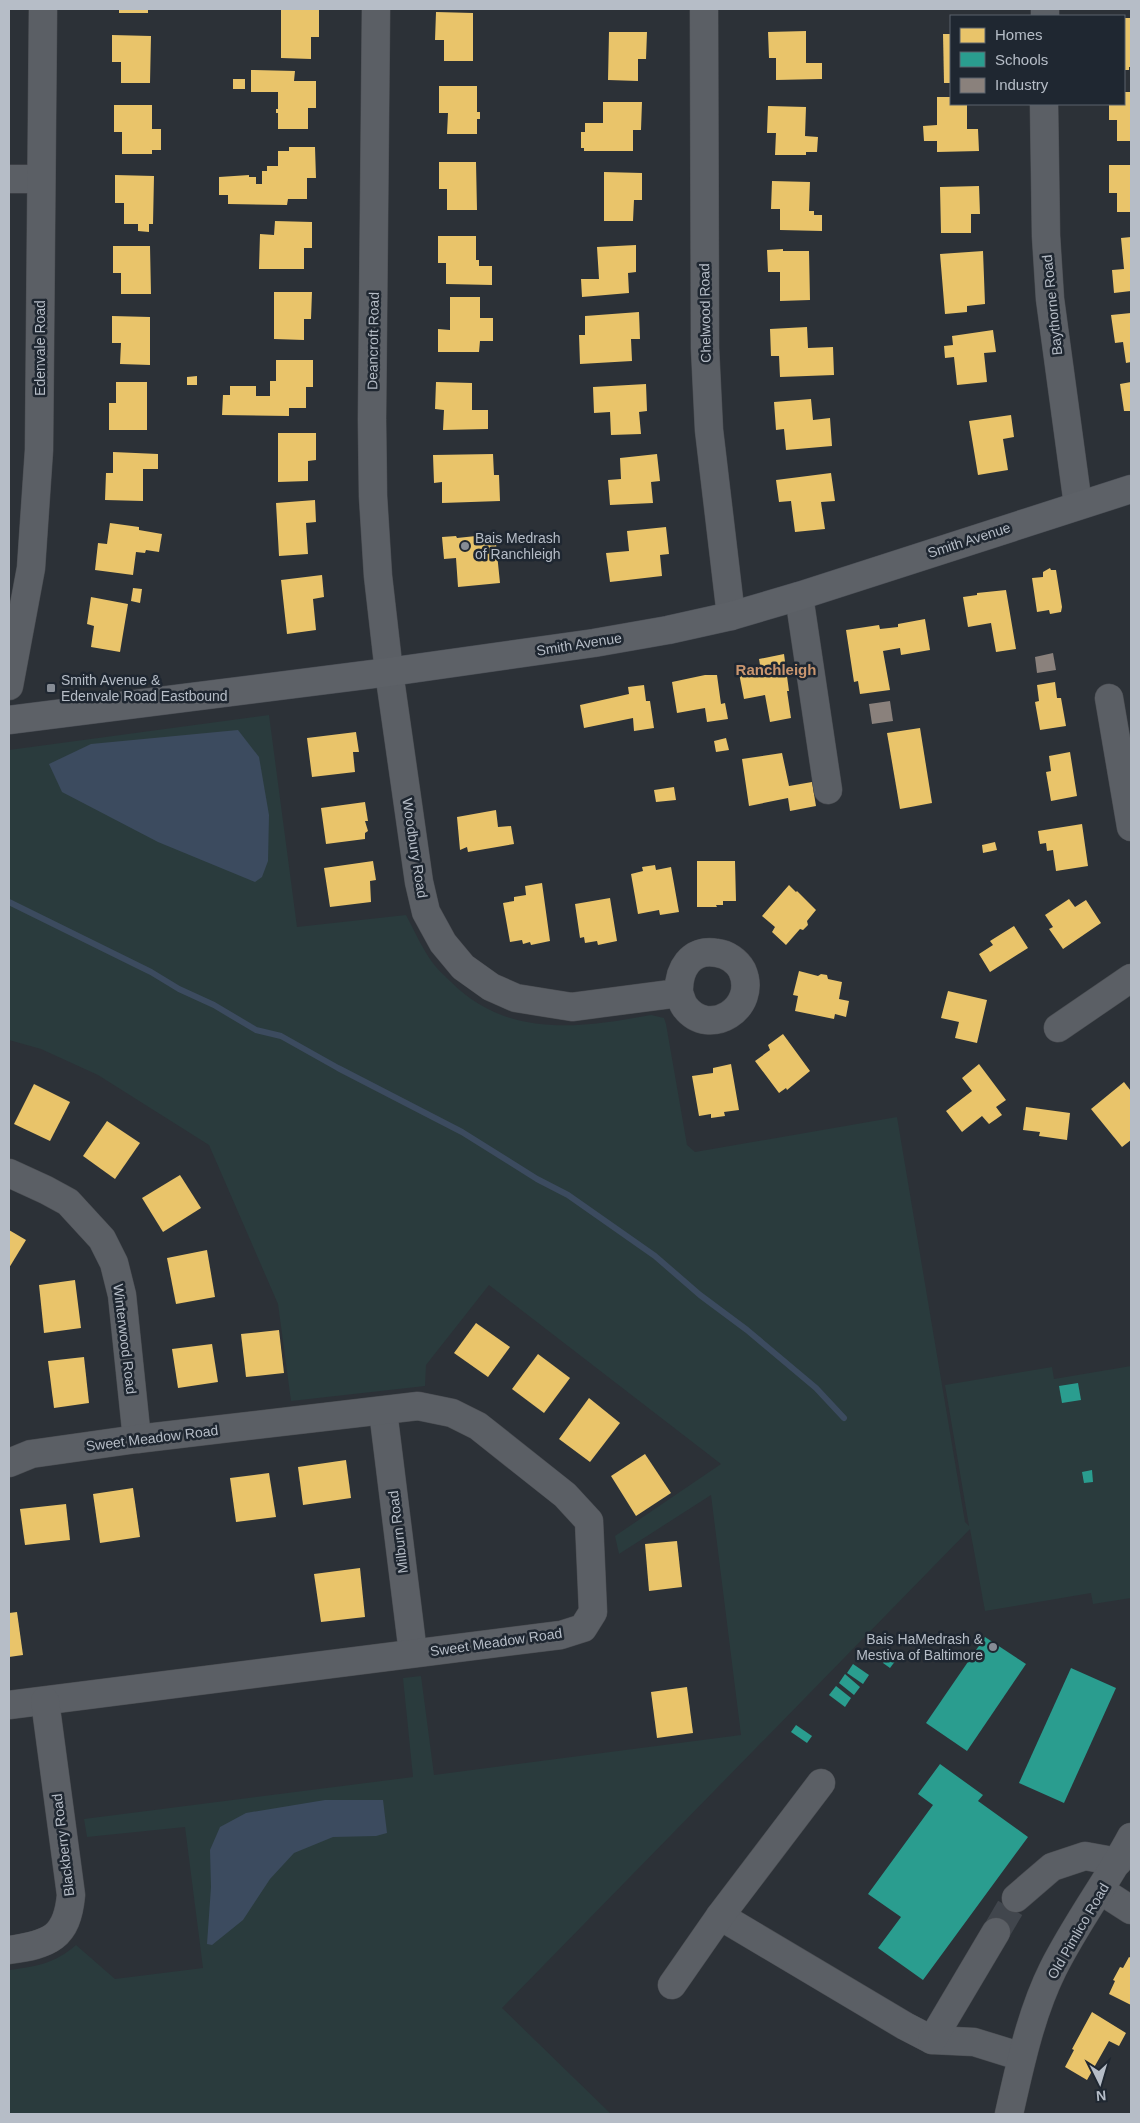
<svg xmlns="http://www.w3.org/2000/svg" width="1140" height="2123" font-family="Arial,sans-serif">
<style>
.green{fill:#2a3b3d}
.water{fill:#3c4b5f}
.homes{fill:#e9c46a}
.schools{fill:#2a9d8f}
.industry{fill:#8a817c}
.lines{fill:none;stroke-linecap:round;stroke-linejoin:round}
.stream{stroke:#3c4b5f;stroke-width:6}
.minor-tunnel{stroke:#41464d;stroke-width:28;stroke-dasharray:28 14;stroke-linecap:butt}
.minor-casing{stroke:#4a4d52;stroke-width:29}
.major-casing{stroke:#494d54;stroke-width:29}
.minor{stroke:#5b5f65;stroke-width:28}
.major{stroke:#5d6167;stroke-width:28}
.poi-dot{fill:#868c95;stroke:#1f2731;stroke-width:2}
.labels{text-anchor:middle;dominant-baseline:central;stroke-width:5;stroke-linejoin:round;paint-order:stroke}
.street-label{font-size:14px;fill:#b6bdc7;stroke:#1f2731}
.poi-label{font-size:14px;fill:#b6bdc7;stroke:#1f2731;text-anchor:start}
.neighbourhood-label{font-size:15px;font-weight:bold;fill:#ca966f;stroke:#1f2731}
</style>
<rect width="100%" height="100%" fill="#2c3137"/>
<path class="green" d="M269,715L297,927L406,915C414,930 422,948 432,962C437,969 444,975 450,981C507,1039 580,1028 651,1015L664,1018L666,1024L687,1145L695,1152L897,1117L965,1522L969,1526L945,1385L1052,1367L1054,1379L1131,1366V1598L1093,1604L1091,1593L985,1611L970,1529L502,2008L611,2114H9V1970C35,1967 56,1963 76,1945L115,1979L203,1968L185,1827L87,1837L84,1819L413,1777L403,1678L421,1676L434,1775L741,1735L711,1495L619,1554L615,1536L721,1464L489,1285L426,1365L425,1386L291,1401L278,1304L209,1145L98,1075L41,1049L9,1040V750Z"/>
<g class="water">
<polygon points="238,730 259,757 269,815 268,861 262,877 255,882 158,842 62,792 49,764 91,744"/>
<polygon points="325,1800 383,1800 387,1833 376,1836 333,1837 294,1853 270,1879 243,1920 212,1945 207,1944 211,1887 210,1850 220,1827 246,1813"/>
</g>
<g class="homes">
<rect x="119" y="9" width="29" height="4"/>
<polygon points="281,10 319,10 319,37 311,37 311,59 281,58"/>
<polygon points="436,12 473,13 473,61 444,61 444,40 435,40"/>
<polygon points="1125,18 1131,18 1131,67 1129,67 1129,70 1124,70"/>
<polygon points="806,31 806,63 822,63 822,79 776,80 776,58 769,58 768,32"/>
<polygon points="609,32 647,32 646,59 638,59 638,81 608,80"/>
<polygon points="943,34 951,34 951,83 944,83"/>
<polygon points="112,35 151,36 150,83 121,83 121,62 112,62"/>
<polygon points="251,70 295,71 294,81 316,81 316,108 308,108 308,129 278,129 278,113 276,113 276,109 278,109 278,92 251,92"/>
<rect x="233" y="79" width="12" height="10"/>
<polygon points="439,86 477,86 477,112 480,112 480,119 477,119 477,134 447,134 448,113 439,113"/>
<polygon points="1124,92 1131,92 1131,141 1117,141 1117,120 1109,120 1109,104 1124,104"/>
<polygon points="937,97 951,97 951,104 967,104 967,129 978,129 979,151 937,152 937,141 924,141 923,126 937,125"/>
<polygon points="603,102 642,102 641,130 633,130 633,151 584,151 584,148 581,148 581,132 585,132 585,123 603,123"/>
<polygon points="114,105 152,105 152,129 161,129 161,150 152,150 152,154 122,154 122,132 114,132"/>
<polygon points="768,106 806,107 805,136 818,137 817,152 806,152 806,155 775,155 776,133 767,133"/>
<polygon points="289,147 315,147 316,178 307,178 307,199 288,199 287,205 228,204 228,195 219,195 219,177 249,175 249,177 256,177 256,184 262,184 262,171 267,171 267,166 278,166 278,151 289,151"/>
<polygon points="439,162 476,162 477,210 447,210 447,189 439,189"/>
<polygon points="1109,165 1131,165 1131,212 1117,212 1117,193 1109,193"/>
<polygon points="604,172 642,173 642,200 634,200 633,221 604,221"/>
<polygon points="115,175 154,176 153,224 149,224 149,232 138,231 138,224 124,224 124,203 115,203"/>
<polygon points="772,181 810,182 809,211 814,211 814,215 822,215 822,231 780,230 780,209 771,209"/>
<polygon points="979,186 980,214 971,214 971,233 941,233 940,187"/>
<polygon points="275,221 312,222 312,248 304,248 304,269 259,269 260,234 274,235"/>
<polygon points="438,236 476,236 476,260 479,260 479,266 492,266 492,285 446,284 446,263 438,263"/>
<polygon points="1131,237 1131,291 1114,293 1112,270 1124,269 1121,238"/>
<polygon points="636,245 636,272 628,273 629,293 582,297 581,279 599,279 597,247"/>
<polygon points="113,246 150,246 151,294 121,294 121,273 113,273"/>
<polygon points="783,249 783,251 809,251 810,300 780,301 780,272 768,272 767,250"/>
<polygon points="983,251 985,304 967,306 967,312 945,314 940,254"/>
<polygon points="274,292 312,292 311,319 304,319 304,340 274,339"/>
<polygon points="450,297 480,297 480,318 493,318 493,341 480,341 479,352 438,352 438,329 450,330"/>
<polygon points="639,312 640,339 631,339 632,361 580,364 579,335 585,335 585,316"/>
<polygon points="1131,313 1131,362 1126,363 1123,342 1115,343 1111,315"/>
<polygon points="112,316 150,317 150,365 120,364 121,343 112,343"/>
<polygon points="807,327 808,348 833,347 834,375 780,377 779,356 771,356 770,329"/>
<polygon points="993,330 996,352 984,353 987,382 957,385 954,357 945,358 944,346 953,345 952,336"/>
<polygon points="276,360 313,360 313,387 306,387 306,408 289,408 289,416 222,415 223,395 230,395 230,386 256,386 256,396 270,396 270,381 276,381"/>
<polygon points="197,376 197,385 187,385 187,377"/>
<polygon points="116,382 147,382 147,430 109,430 109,403 116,403"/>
<polygon points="436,382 472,383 472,410 488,410 488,429 443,430 444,410 435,409"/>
<polygon points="1131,382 1131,411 1124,411 1120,384"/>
<polygon points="646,384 647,411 639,412 641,434 611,435 610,412 594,413 593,387"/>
<polygon points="811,399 813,420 830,418 832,446 786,450 784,429 776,430 774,402"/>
<polygon points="1011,415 1014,437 1003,439 1008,470 978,475 969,421"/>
<polygon points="278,433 316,433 316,460 308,461 308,481 278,482"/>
<polygon points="113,452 158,454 158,469 143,469 143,501 105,500 106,473 113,473"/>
<polygon points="493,454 494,475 499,475 500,501 442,503 442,482 434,483 433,455"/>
<polygon points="657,454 660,481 651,482 653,503 610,505 608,480 621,479 620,458"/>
<polygon points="831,473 835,501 821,502 825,529 795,532 791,501 779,502 776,480"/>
<polygon points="315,500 316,522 306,523 308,554 279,556 276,503"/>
<polygon points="110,523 139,527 139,530 162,534 159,552 146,550 145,553 136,552 133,575 95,570 98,543 107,544"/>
<polygon points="666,527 669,554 660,555 662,576 610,582 606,553 629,551 627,531"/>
<polygon points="495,534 500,583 458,587 456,558 444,559 442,537 456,536 457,538"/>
<polygon points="1050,568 1051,570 1056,570 1062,607 1061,612 1050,614 1049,610 1037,612 1032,578 1043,577 1043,572"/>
<polygon points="322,575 324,597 313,599 316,630 287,634 281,580"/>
<polygon points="133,588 142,589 140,603 131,601"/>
<polygon points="1006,590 1016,649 996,652 991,623 968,627 963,597 977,595 977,593"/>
<polygon points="91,597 128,604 120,652 91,647 94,626 87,624"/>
<polygon points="925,619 930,650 901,655 900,648 883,651 890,690 860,694 858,681 854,682 846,630 879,625 880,629 898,627 898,624"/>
<polygon points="784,654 789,691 787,691 791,718 770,722 765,695 744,699 738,668 760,665 759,659"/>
<polygon points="705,675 717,675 721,704 725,703 728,719 707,722 705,708 677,713 672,682"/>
<polygon points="1055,682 1057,698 1061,698 1066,726 1040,730 1035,702 1039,701 1037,685"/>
<polygon points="644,685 646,701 650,701 654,728 634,731 633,718 584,728 580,705 629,694 628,687"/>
<polygon points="920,728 932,803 900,809 887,733"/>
<polygon points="356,732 359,752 353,752 355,772 312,777 307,738"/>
<polygon points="726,738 729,750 716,752 714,741"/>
<polygon points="1070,752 1077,796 1051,801 1046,772 1051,771 1049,756"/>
<polygon points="782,753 789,786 812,782 816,806 790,811 788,798 749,806 742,759"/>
<polygon points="674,787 676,800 656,802 654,790"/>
<polygon points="365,802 368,821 365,821 368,831 365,833 365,839 326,844 321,808"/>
<polygon points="496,810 498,827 511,826 514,844 468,852 467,847 460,850 457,817"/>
<polygon points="1082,824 1088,866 1056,871 1053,850 1047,851 1046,843 1040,844 1038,831"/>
<polygon points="995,842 997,850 983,853 982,845"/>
<polygon points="373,861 376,880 370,881 371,902 330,907 324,868"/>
<polygon points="697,861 735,861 736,901 723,901 723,905 716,905 717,907 697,907"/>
<polygon points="655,865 656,870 671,867 679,912 660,915 659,910 638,914 631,874 643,871 642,867"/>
<polygon points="542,883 550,941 531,945 530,942 523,944 522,940 510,942 503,903 514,901 514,897 526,895 525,886"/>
<polygon points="789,885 796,892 797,891 816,910 807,921 808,925 803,930 800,929 786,945 772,932 775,927 762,916"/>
<polygon points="610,898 617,941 598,945 597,941 585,943 584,937 580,938 575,904"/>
<polygon points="1069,899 1075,907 1086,900 1101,923 1063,949 1049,929 1053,927 1045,915"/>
<polygon points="1014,926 1028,948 990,972 979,954 993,945 990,941"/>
<polygon points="799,971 818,976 821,974 827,975 828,979 842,982 839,999 849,1001 846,1017 835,1014 834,1019 795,1011 798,996 793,995"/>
<polygon points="948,991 987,1000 977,1043 955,1038 959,1022 941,1018"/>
<polygon points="783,1034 810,1071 787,1090 786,1088 779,1093 755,1061 770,1050 768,1045"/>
<polygon points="731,1064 739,1110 724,1112 725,1116 711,1118 711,1114 699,1116 692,1076 713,1073 713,1068"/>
<polygon points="979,1064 1006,1100 996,1107 1002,1115 989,1124 982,1116 962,1132 946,1111 972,1091 962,1078"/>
<polygon points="1124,1082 1131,1091 1131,1140 1122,1147 1091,1109"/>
<polygon points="34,1084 70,1102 50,1141 14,1124"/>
<polygon points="1026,1107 1070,1113 1067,1140 1039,1136 1040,1132 1023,1130"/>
<polygon points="107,1121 140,1143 115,1179 83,1156"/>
<polygon points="180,1175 201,1208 163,1232 142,1198"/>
<polygon points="9,1230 26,1240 9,1268"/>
<polygon points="207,1250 215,1297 176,1304 167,1258"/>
<polygon points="75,1280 81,1328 44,1333 39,1285"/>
<polygon points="476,1323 510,1347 488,1377 454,1353"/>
<polygon points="279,1330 284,1373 246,1377 241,1334"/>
<polygon points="212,1344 218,1382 178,1388 172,1349"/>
<polygon points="538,1354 570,1378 544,1413 512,1389"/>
<polygon points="84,1357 89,1403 54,1408 48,1361"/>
<polygon points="589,1398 620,1423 590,1462 559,1439"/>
<polygon points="645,1454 671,1493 636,1516 611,1476"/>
<polygon points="346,1460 351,1498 303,1505 298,1467"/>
<polygon points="269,1473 276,1517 236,1522 230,1478"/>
<polygon points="133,1488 140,1537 100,1543 93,1494"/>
<polygon points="66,1504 70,1540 25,1545 20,1509"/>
<polygon points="677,1541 682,1587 649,1591 645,1544"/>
<polygon points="360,1568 365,1617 321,1622 314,1574"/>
<polygon points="17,1612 23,1655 9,1657 9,1613"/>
<polygon points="687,1687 693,1733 657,1738 651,1692"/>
<polygon points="1129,1957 1131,1958 1131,2005 1109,1994 1115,1981 1113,1980 1120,1967 1123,1968"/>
<polygon points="1092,2012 1126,2033 1119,2046 1109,2041 1087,2080 1065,2067 1074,2050 1072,2049"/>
</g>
<g class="schools">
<polygon points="1078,1383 1081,1400 1062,1403 1059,1386"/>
<polygon points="1092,1470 1093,1482 1084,1483 1082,1472"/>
<polygon points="985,1637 1026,1664 967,1751 926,1723"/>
<polygon points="891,1651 899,1656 890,1668 883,1663"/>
<polygon points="853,1664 869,1675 863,1684 847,1673"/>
<polygon points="1071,1668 1116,1688 1064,1803 1019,1783"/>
<polygon points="845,1674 860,1687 854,1695 839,1683"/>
<polygon points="836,1686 851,1698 845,1707 829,1695"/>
<polygon points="796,1725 812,1736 807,1743 791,1732"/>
<polygon points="940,1764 983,1795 978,1801 1028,1837 923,1980 878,1948 901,1917 868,1894 933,1805 918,1794"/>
</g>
<g class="industry">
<polygon points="1053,653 1056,670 1037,673 1035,657"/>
<polygon points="890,701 893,721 872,724 869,704"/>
</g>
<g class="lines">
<polyline class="stream" points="9,902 151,972 179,989 214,1005 256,1030 281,1036 338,1068 462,1132 537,1179 568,1195 655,1256 700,1295 747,1330 816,1388 844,1418"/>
<polyline class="minor-tunnel" points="996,1932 1016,1898"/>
<g class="minor-casing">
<g id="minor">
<path d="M376,9L372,420L373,496L378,576L389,672L419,882L426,912L443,943L463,967L491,987L516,998L572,1007L679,993C678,970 690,948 717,953C727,954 737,961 742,970C759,1008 709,1039 685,1007C682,1003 681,998 679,993"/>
<polyline points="704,9 705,348 709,430 731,616"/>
<polyline points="1045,16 1045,9"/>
<polyline points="1044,104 1046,236 1050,299 1078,505"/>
<polyline points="9,179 41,179"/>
<polyline points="799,596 828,790"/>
<polyline points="9,686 31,568 39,450 43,9"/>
<polyline points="1109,698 1131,827"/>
<polyline points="1058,1028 1131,978"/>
<polyline points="9,1173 46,1190 68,1202 102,1239 114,1263 122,1295 137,1439"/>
<polyline points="383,1411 413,1653"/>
<polyline points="9,1463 31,1454 137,1439 418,1406 452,1413 478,1426 565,1495 589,1521 593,1612 583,1628 561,1635 9,1705"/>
<polyline points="1100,1890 1131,1910"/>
<polyline points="1016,1898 1052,1867 1085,1856 1118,1862"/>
<polyline points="720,1916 905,2026 932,2040 974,2042 1022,2057"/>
<path d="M9,1950C50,1944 67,1938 71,1895L45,1701"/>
<polyline points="672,1985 720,1916 821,1783"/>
<polyline points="932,2040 996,1932"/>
<path d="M1009,2114C1020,2065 1031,2013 1053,1969C1076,1923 1107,1882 1131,1837"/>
</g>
</g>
<g class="major-casing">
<polyline id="major" points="9,720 389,672 594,643 668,630 731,616 799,596 1131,489"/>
</g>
<use href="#minor" class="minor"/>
<use href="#major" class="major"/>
</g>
<g class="poi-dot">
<circle cx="465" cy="546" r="5"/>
<rect x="46" y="683" width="10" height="10" rx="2.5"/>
<circle cx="993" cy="1647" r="5"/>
</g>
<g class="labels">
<g class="street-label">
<text transform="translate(1052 305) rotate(-96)">Baythorne Road</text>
<text transform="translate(705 313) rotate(-91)">Chelwood Road</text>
<text transform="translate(373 341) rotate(-89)">Deancroft Road</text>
<text transform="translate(40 348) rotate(-90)">Edenvale Road</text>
<text transform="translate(969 540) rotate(-18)">Smith Avenue</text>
<text transform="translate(579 644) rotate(-9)">Smith Avenue</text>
<text transform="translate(415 848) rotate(81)">Woodbury Road</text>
<text transform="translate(125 1339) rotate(83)">Winterwood Road</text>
<text transform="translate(152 1438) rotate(-7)">Sweet Meadow Road</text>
<text transform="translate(398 1532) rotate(-97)">Milburn Road</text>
<text transform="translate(496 1642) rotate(-8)">Sweet Meadow Road</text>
<text transform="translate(63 1845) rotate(-97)">Blackberry Road</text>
<text transform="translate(1078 1931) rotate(-60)">Old Pimlico Road</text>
</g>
<g class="poi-label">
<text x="475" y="538">Bais Medrash<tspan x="475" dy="16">of Ranchleigh</tspan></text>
<text x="61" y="680">Smith Avenue &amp;<tspan x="61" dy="16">Edenvale Road Eastbound</tspan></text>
<text x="983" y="1639" text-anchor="end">Bais HaMedrash &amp;<tspan x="983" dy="16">Mestiva of Baltimore</tspan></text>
</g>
<g class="neighbourhood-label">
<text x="776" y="669">Ranchleigh</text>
</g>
</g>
<rect width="1140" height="2123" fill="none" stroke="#b6bdc7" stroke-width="20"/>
<rect x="950" y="15" width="175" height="90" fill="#1f2731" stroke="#5b636d"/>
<rect x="960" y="28" width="25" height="15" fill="#e9c46a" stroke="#5b636d"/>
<text x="995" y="40" font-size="15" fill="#b6bdc7">Homes</text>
<rect x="960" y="52" width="25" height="15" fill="#2a9d8f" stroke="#5b636d"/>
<text x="995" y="65" font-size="15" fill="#b6bdc7">Schools</text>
<rect x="960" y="78" width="25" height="15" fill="#8a817c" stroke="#5b636d"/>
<text x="995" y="90" font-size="15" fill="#b6bdc7">Industry</text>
<g transform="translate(1100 2083) rotate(175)" stroke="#1f2731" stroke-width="4" paint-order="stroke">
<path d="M0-4L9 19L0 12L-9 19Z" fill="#b6bdc7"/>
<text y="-8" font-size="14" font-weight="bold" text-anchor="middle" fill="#b6bdc7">N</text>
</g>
</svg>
